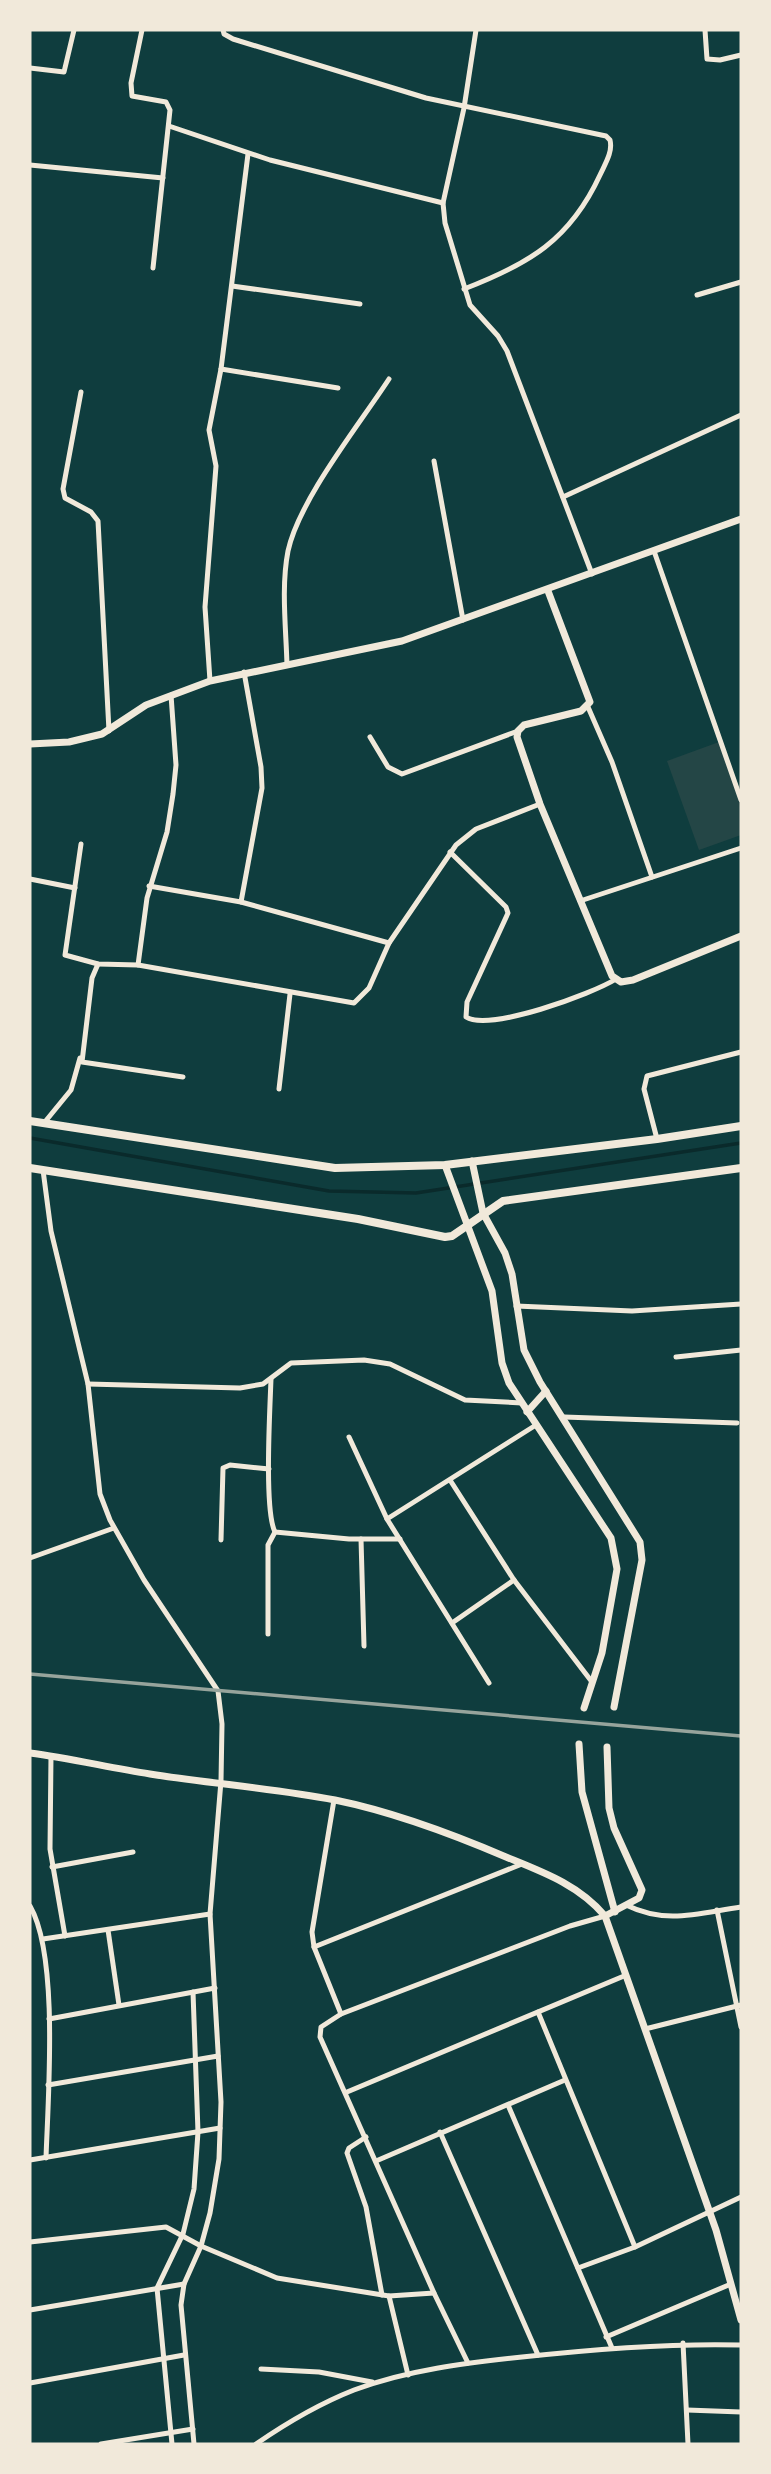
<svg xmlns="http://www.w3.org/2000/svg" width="771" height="2474" font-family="'PT Serif',serif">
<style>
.green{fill:#244646}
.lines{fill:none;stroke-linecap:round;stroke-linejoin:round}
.stream{stroke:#0a2a2b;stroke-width:3.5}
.minor{stroke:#f1e9da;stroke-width:5}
.tertiary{stroke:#f1e9da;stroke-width:7}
.secondary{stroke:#f1e9da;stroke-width:8}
.rail{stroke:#97a49c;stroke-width:3.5}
</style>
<rect width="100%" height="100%" fill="#0f3d3e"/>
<polygon class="green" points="719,742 741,804 741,835 699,850 667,761"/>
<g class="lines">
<polyline class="stream" points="30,1138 329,1191 416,1193 741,1143"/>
<g class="minor">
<polyline points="142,30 131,83 132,96 166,102 170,110 153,268"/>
<path d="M223,30L224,34L233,39L426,98L606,136L610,140C613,152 605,164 600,175C570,240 529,264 464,289"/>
<polyline points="476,30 464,108 443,203 445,223 470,305 498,336 507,351 592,574"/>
<polyline points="705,30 707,59 720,60 741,55"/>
<polyline points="30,68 64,72 74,30"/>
<polyline points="169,126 270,160 443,203"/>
<polyline points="30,165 163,178"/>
<polyline points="232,286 360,304"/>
<polyline points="697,295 741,282"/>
<polyline points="221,369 338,388"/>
<polyline points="81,392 63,489 65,498 91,512 98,521 109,731"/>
<polyline points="434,461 463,620"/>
<polyline points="563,497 741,415"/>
<polyline points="654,551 741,800"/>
<path d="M287,665C286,628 281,587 288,551C299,500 359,425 389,379"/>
<polyline points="210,681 205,607 216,466 209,430 221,369 248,154"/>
<polyline points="588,707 612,762 652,877"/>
<polyline points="370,737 388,767 402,774 518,731"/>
<polyline points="81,844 65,955 98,964 138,965 354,1003 369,988 389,943 456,845 476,829 540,804"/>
<path d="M450,852L506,907L508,913L467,1002L466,1017C489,1032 592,994 616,979"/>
<polyline points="30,879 75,888"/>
<polyline points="149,886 241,902 389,943"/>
<polyline points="580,901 741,848"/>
<polyline points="241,902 262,788 261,767 244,672"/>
<polyline points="98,964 92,978 82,1062 183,1077"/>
<polyline points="138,965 147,898 167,832 173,794 176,765 171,695"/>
<polyline points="279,1089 290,994"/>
<polyline points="44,1123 71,1090 80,1058"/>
<polyline points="657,1139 644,1089 647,1076 741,1052"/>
<polyline points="43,1170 51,1231 88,1384 100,1494 110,1520 144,1580 218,1691 222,1724 221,1781 210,1914 221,2102 219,2159 210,2213 201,2246 184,2284 181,2305 194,2444"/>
<polyline points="516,1306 632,1311 741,1304"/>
<polyline points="676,1357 741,1350"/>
<path d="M271,1379C270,1408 264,1511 275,1532L349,1539H400"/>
<polyline points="88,1384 240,1388 263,1384 291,1363 364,1360 390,1364 465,1400 522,1403"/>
<polyline points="564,1417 737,1423"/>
<polyline points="349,1437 387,1519 489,1683"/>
<polyline points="450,1480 514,1580 592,1682"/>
<polyline points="387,1519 536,1425"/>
<polyline points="361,1539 364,1646"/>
<polyline points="221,1540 223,1468 230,1465 269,1469"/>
<polyline points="30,1558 114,1528"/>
<polyline points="452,1623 514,1580"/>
<polyline points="268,1634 268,1545 275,1532"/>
<polyline points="51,1756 50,1849 65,1936"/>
<polyline points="334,1800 312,1932 314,1947 341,2014"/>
<polyline points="52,1867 133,1852"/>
<path d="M626,1905C667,1925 699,1913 741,1907"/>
<path d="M30,1906C59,1956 48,2097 46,2158"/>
<polyline points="717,1910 741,2027"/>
<polyline points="108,1930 119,2005"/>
<polyline points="43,1939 210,1914"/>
<polyline points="314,1947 522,1864"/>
<polyline points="538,2012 635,2247"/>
<polyline points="49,2019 215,1988"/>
<polyline points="645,2029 741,2005"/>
<polyline points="48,2085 218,2056"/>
<polyline points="347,2092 624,1976"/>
<polyline points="508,2105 612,2348"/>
<polyline points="440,2132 538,2355"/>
<polyline points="366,2137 349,2148 347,2153 366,2207 382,2295"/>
<polyline points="30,2160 220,2128"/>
<polyline points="376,2161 565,2080"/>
<polyline points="30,2242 166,2227 201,2246 277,2278 389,2296 434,2293"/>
<polyline points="578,2268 635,2247 741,2197"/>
<polyline points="389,2296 408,2375"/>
<polyline points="30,2310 184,2284"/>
<polyline points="606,2337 731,2284"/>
<polyline points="683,2343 688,2444"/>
<polyline points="468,2363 434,2293 320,2037 321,2027 341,2014 570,1926 605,1916"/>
<polyline points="261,2369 319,2372 372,2382"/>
<polyline points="30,2383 184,2355"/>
<polyline points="687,2410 741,2412"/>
<polyline points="101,2444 193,2429"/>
<polyline points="172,2444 157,2288 183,2234 194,2189 198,2132 193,1992"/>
<path d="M256,2444C285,2424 321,2403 354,2390C407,2370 466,2363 522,2357C595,2349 668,2343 741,2345"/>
</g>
<g class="tertiary">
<polyline points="548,591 590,702 581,711 524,725 518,731 517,737 540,804 612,976 621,982 633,980 741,936"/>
<polyline points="30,744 69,742 102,734 146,705 210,681 402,641 741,519"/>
<polyline points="472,1161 483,1213 505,1253 512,1274 524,1350 540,1382 640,1542 642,1560 614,1707"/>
<polyline points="445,1165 492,1291 502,1363 509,1383 611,1538 617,1569 602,1653 584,1708"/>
<polyline points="527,1412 546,1391"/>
<polyline points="579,1744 582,1792 615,1912"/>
<path d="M30,1753C70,1758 110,1768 150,1774C212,1784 274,1788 335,1800C394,1812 450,1833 506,1857C543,1872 579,1885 605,1916L716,2230L741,2320"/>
<polyline points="605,1916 639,1898 642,1890 614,1828 609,1808 607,1747"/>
</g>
<g class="secondary">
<polyline points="30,1121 335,1168 445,1165 657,1139 741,1126"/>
<polyline points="30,1168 358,1219 445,1237 452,1236 503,1201 741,1168"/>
</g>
<polyline class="rail" points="30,1674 741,1736"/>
</g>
<rect width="771" height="2474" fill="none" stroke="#f1e9da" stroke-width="63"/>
</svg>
